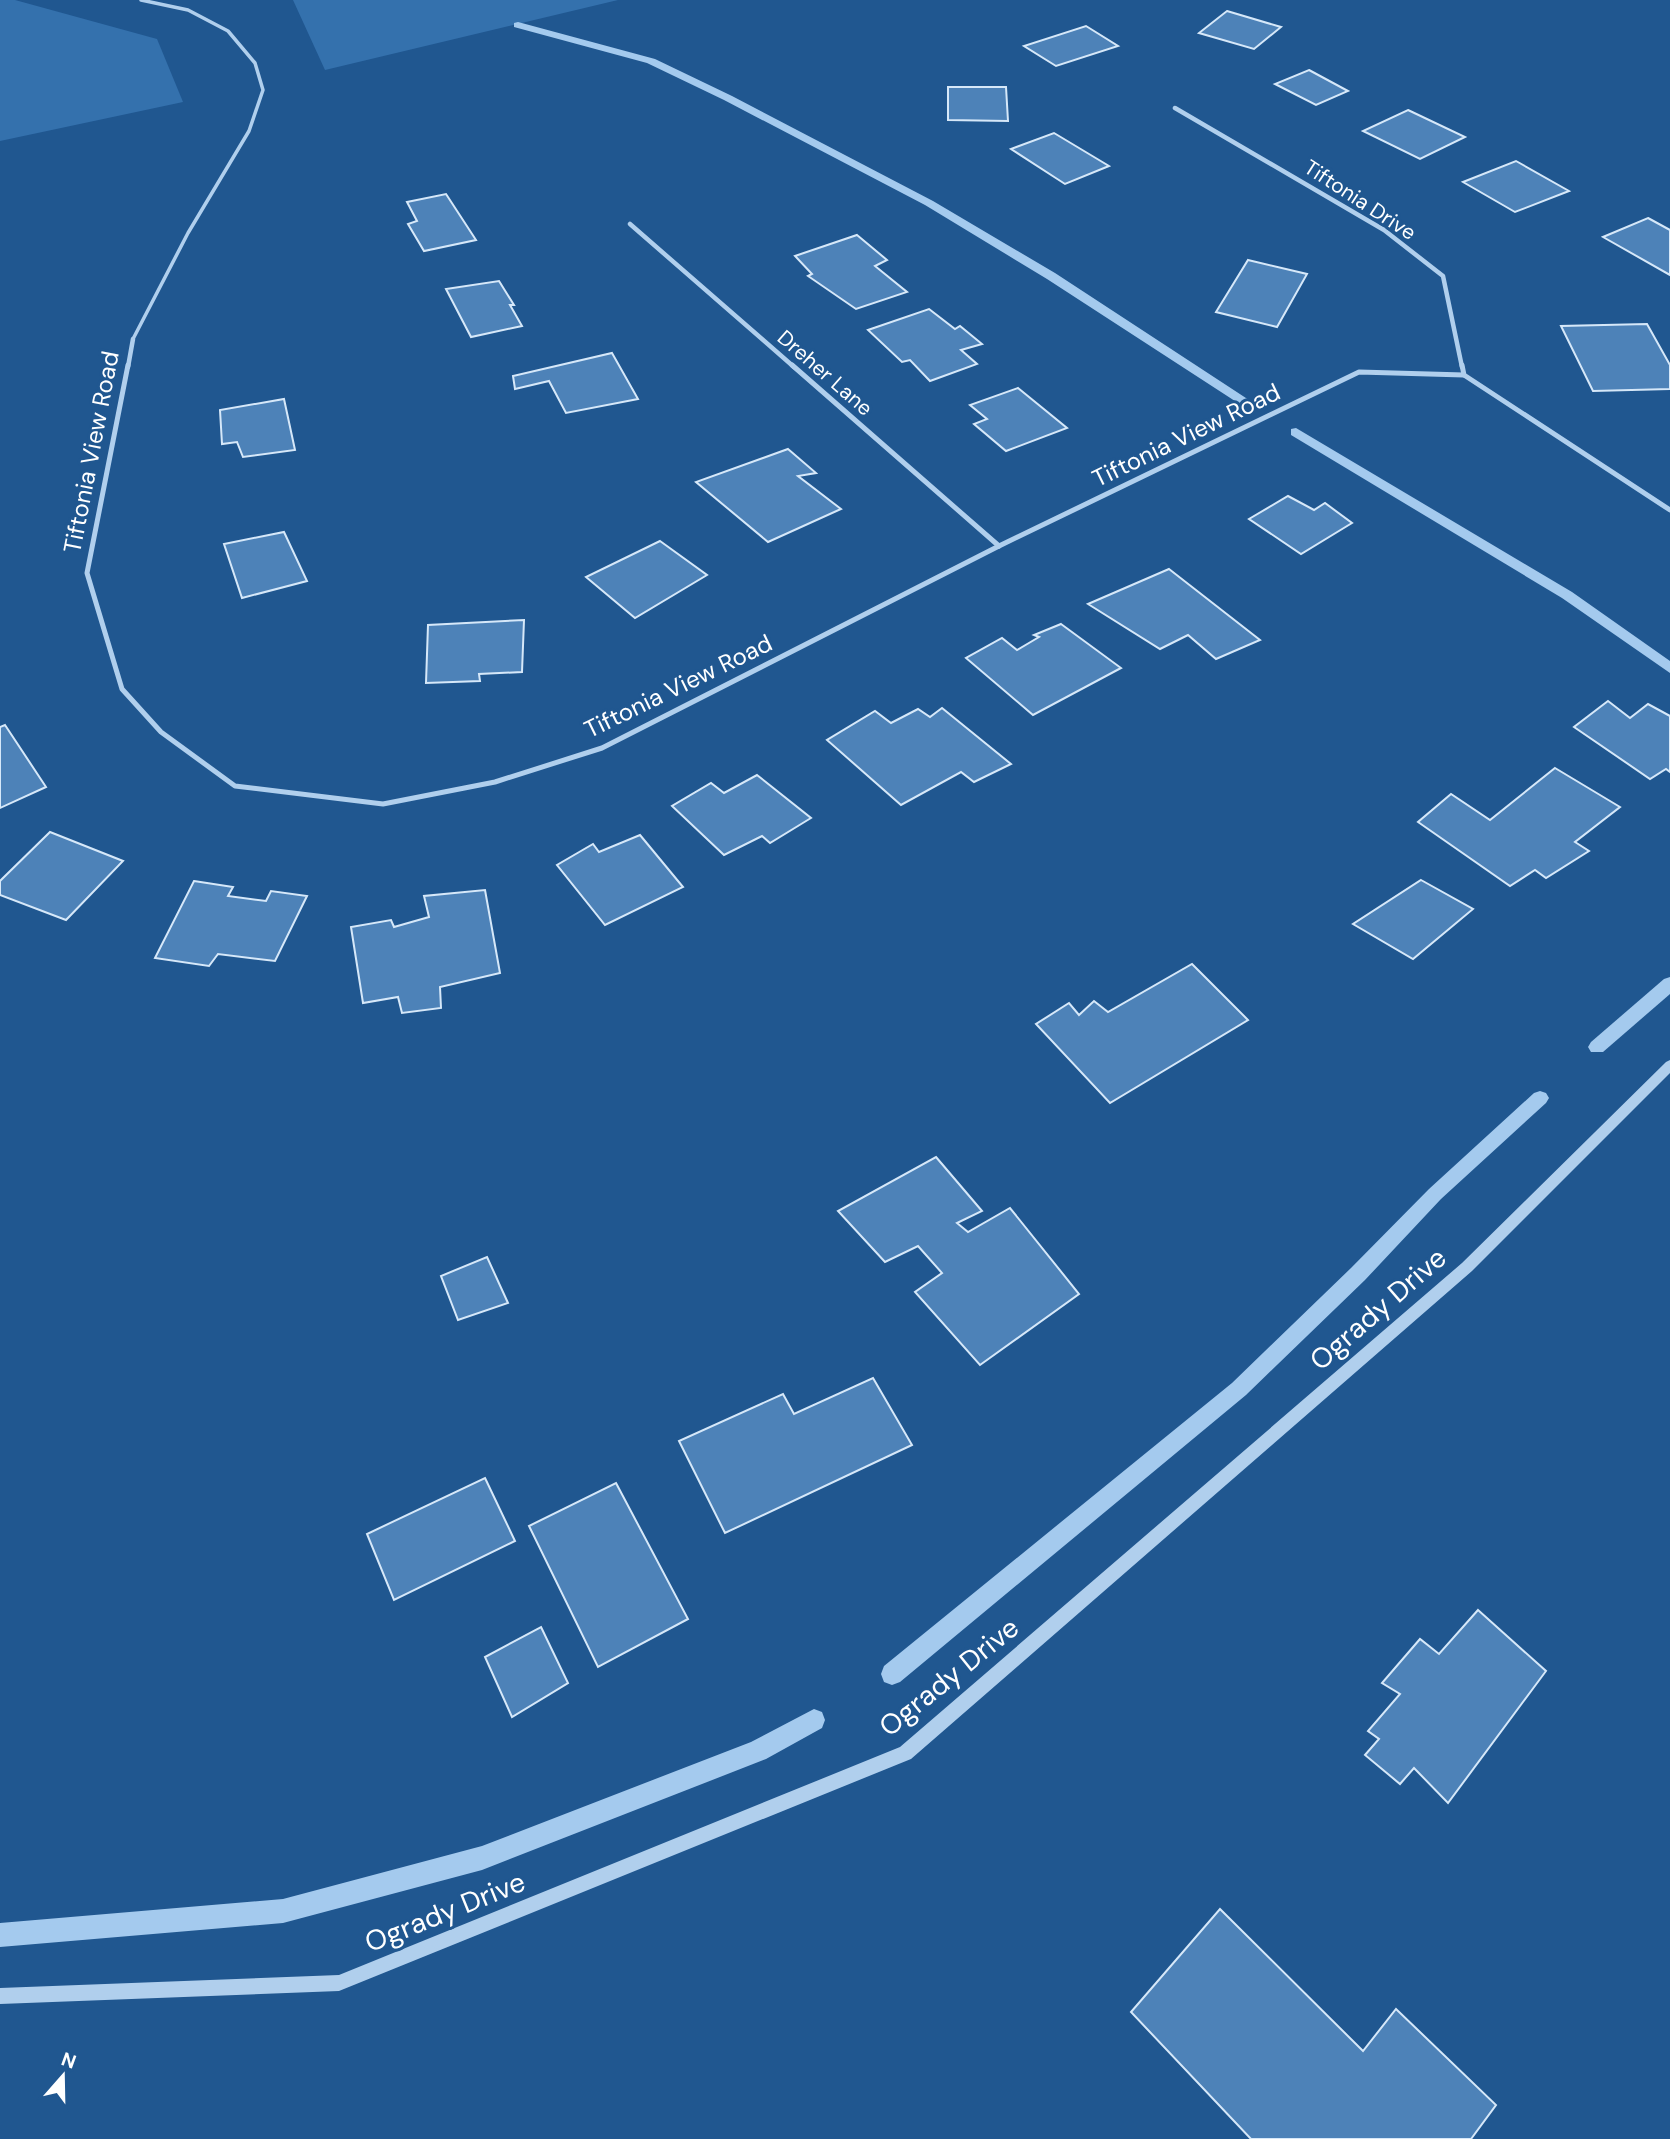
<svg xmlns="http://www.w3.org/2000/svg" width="1670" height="2139" font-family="'DM Sans',sans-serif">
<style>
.green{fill:#3471ad}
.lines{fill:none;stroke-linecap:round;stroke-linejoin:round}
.stream{fill:#a4caee;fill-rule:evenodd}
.building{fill:#4d82b8;stroke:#d6e8f9;stroke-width:2}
.service{stroke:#b0cfed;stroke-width:3.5}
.minor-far1{stroke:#b0cfed;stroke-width:4.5}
.minor{stroke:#b0cfed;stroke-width:5}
.tertiary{fill:#b0cfed;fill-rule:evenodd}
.labels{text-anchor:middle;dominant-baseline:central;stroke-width:6;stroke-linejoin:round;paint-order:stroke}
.far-street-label{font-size:21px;fill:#fff;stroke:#205790}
.street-label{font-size:24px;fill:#fff;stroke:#205790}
.near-street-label{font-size:28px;fill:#fff;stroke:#205790}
</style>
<rect width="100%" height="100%" fill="#205790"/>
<g class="green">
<polygon points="0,0 15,0 157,39 183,102 0,141"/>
<polygon points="293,0 618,0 325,70"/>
</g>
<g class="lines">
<g class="stream">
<polygon points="518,22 655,59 732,96 933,201 1055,273 1249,400 1248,403 1238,403 1047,279 925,205 724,100 647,63 514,27 514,23"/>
<polygon points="1296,428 1572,592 1670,661 1670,673 1562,598 1291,435 1291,429"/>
<polygon points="1670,977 1670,994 1603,1052 1591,1052 1588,1047 1591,1042 1664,979"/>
<polygon points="1540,1091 1546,1093 1549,1098 1546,1103 1441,1199 1365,1280 1246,1395 900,1682 892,1685 884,1682 881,1674 884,1666 1232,1383 1351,1268 1429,1189 1534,1093"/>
<polygon points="814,1709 822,1712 825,1720 822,1728 766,1759 482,1870 283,1923 0,1947 0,1923 283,1899 482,1846 751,1742"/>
</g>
</g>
<g class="building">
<polygon points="1227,11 1281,27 1254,49 1199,33"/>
<polygon points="1086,26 1118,46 1056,66 1024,46"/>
<polygon points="1309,70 1348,91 1316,105 1275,84"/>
<polygon points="948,87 1006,87 1008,121 948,120"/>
<polygon points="1408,110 1465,137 1420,159 1363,131"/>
<polygon points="1054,133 1109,166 1065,184 1011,149"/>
<polygon points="1516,161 1569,191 1515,212 1463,182"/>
<polygon points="446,194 476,240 424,251 408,224 417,221 407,202"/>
<polygon points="1648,218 1670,230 1670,275 1603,237"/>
<polygon points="857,235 887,260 875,266 907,292 856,309 808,276 812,274 795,256"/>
<polygon points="1248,260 1307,274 1277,327 1216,312"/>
<polygon points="499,281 514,305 510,305 522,326 471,337 446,289"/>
<polygon points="929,309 955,329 960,326 982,344 961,350 977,364 930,381 910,360 902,362 868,330"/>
<polygon points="1647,324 1670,365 1670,389 1593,391 1561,326"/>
<polygon points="612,353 638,399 566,413 549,381 515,389 513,376"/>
<polygon points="1018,388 1067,428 1006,451 974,424 987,419 970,405"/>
<polygon points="284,399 295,450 243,457 237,442 222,444 220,410"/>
<polygon points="788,449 816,473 798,476 841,509 768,542 696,482"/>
<polygon points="1288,496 1314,510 1325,503 1352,523 1301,554 1249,519"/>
<polygon points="284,532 307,581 242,598 224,544"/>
<polygon points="660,541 707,575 635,618 586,577"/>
<polygon points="1169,569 1260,640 1216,659 1188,635 1160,649 1088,604"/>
<polygon points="524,620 522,672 479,674 480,681 426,683 428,625"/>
<polygon points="1061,624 1121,668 1033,715 966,658 1002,638 1017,650 1039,637 1034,635"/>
<polygon points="1608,701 1630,718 1648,704 1670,716 1670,772 1666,769 1650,779 1574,727"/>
<polygon points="942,708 1011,764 974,782 961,772 901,805 827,740 875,711 891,723 918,709 930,717"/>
<polygon points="5,725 46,787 0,808 0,727"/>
<polygon points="1555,768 1620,807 1575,842 1589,851 1546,878 1535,870 1510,886 1418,822 1451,794 1490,820"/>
<polygon points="757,775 811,818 770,843 762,836 724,855 672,806 711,783 724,793"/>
<polygon points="50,832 123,861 66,920 0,895 0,881"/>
<polygon points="640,835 683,887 605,925 557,865 593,844 599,852"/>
<polygon points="1421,880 1473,909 1413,959 1353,924"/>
<polygon points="194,881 233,887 228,896 266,901 271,891 307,896 275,961 218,954 209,966 155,958"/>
<polygon points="485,890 500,973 440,987 441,1008 402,1013 398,997 363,1003 351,927 391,920 394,927 429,917 424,896"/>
<polygon points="1192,964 1248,1020 1110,1103 1036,1024 1069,1003 1079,1015 1094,1001 1108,1012"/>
<polygon points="936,1157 982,1211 957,1223 968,1232 1010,1208 1079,1294 980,1365 915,1292 942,1273 918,1246 885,1262 838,1211"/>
<polygon points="487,1257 508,1303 458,1320 441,1276"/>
<polygon points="873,1378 912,1445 725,1533 679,1441 783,1394 794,1414"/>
<polygon points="485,1478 515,1541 394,1600 367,1534"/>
<polygon points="616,1483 688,1619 598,1667 529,1526"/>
<polygon points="1478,1610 1546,1671 1448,1803 1414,1768 1400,1784 1365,1755 1379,1739 1368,1731 1400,1694 1382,1683 1420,1639 1439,1654"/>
<polygon points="541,1627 568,1683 512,1717 485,1657"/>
<polygon points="1220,1909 1363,2051 1396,2009 1496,2105 1471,2139 1251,2139 1131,2012"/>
</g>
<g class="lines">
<polyline class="service" points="133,339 188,233 249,131 263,90 255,63 228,31 188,10 141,0"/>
<g class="minor-far1">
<polyline points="1175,108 1384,230 1443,276 1462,367"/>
<polyline points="630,224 794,367"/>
<polyline points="128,367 133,339"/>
</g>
<g class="minor">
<polyline points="128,365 87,573 122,689 161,732 235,786 383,804 495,782 602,748 999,546 1359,372 1464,375"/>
<polyline points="792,365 999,546"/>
<polyline points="1462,365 1464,375 1670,510"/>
</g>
<polygon class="tertiary" points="1670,1060 1670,1073 1472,1271 911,1759 339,1991 0,2004 0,1988 339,1975 900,1747 1462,1263 1666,1062"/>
</g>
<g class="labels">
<g class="far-street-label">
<text transform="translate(1360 200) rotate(33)">Tiftonia Drive</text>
<text transform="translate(825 373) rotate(41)">Dreher Lane</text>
</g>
<g class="street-label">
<text transform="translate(1186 435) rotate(-26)">Tiftonia View Road</text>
<text transform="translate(91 452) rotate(-79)">Tiftonia View Road</text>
<text transform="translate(678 686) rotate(-26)">Tiftonia View Road</text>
</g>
<g class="near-street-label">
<text transform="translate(1378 1309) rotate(-41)">Ogrady Drive</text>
<text transform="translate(949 1677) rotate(-39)">Ogrady Drive</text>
<text transform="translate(445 1912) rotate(-22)">Ogrady Drive</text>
</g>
</g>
<g transform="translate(63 2076) rotate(20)" stroke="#205790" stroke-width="5" paint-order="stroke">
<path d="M0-5L12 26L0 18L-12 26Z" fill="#ffffff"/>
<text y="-10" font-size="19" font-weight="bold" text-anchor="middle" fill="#ffffff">N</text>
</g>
</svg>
